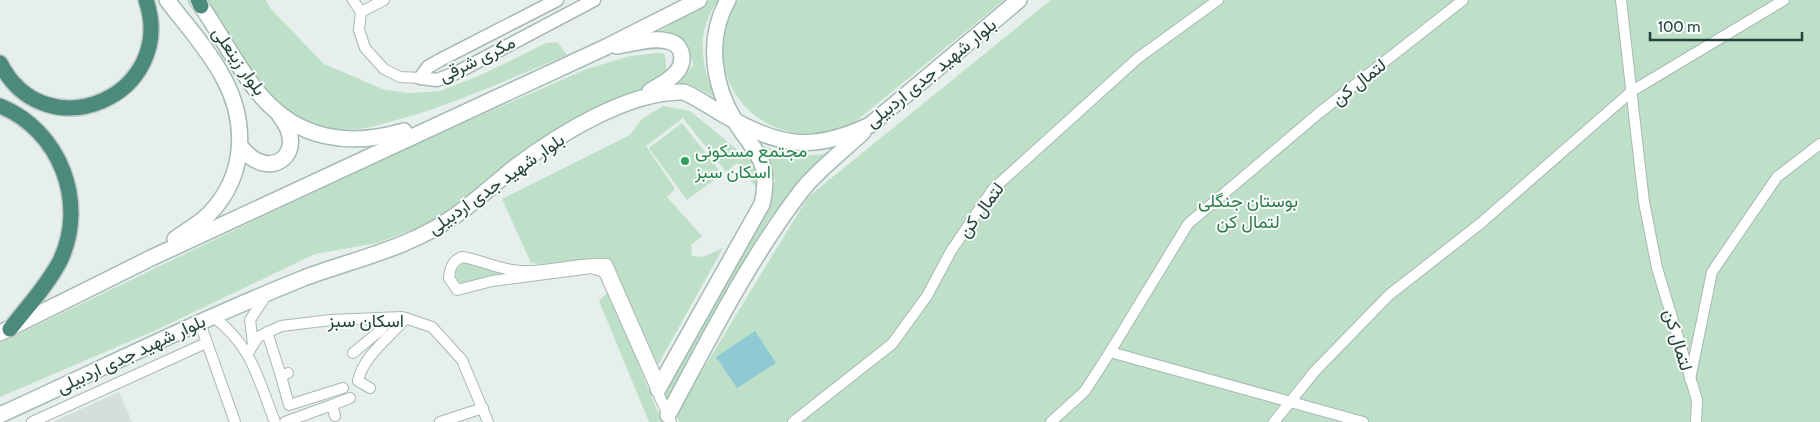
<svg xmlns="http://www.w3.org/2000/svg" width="1820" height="422" font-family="Cabin,Vazirmatn,sans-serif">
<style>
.built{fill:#d4dfda}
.green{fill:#bfe0c8}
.water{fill:#8ec9d4}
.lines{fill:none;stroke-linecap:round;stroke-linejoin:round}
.minor-casing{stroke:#a8b8b2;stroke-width:12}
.tertiary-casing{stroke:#a8b8b2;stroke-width:15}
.secondary-casing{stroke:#a4bbb3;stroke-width:18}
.trunk-casing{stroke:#c2cac8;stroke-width:18}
.minor{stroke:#fff;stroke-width:10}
.tertiary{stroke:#fff;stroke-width:12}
.secondary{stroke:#fff;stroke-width:15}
.trunk{stroke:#4c8a7c;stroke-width:15}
.leisure-dot{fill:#2e9e5b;stroke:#f7fbf9;stroke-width:2}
.labels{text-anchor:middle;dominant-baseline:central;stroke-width:4;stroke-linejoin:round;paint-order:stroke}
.street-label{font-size:18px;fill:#24423a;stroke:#f7fbf9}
.leisure-label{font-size:18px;fill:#27864d;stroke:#f7fbf9;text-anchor:start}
.park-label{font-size:18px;fill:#2d7a4b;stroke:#f7fbf9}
</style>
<rect width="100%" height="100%" fill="#e6efeb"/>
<polygon class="built" points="119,392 132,422 51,422 52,422"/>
<g class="green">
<path d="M208,0H266L270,8L324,64L385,90L409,93L440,91L483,74L546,43L557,42L567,55C509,79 453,105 393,121C375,126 356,132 337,129C319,127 299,119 285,108C251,81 229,37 208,0Z"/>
<path d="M710,0H719C695,29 701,66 715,97L687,83L675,84L685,76L693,65L688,44L674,33L655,34Z"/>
<path d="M738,0H1004L855,122C771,165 688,82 738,0Z"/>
<polygon points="1051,0 1820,0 1820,422 679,422 676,414 808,197"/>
<polygon points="659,53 665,54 667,77 568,125 511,160 461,203 422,226 377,243 315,254 154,331 0,397 0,343 249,223 434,136 584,70 630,56"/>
<path d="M663,106L690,111L756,165L758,184L755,186L737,163L726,172L683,118L646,146L675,189L667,197L702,236L691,245L692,256L703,257L723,248L658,365L611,260C584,255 558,267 531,263L502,199L630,135L642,119Z"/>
<polygon points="682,123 722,174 687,200 649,148"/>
<path d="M763,146C790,156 804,157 832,153L769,219L668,400L664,391L762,216L775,181Z"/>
<path d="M462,263H472L503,273L465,283L458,282C454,273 455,269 462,263Z"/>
<polygon points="609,291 662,422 649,422 599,301"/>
</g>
<polygon class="water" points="755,331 776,363 737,388 716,357"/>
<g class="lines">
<g class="minor-casing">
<g id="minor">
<polyline points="353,0 361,12"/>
<polyline points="384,0 361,12 359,30 365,48 384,69 400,77 420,78"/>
<polyline points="1621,0 1644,202 1657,268 1697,400 1696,422"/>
<path d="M212,316C252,345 258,379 275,422"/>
<polyline points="200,323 235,422"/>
<polyline points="267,332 281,376 288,373"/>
<polyline points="253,344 250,320 267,294"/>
<polyline points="248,353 258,337 281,326 331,320 402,317 432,327 462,360 488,422"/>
<polyline points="353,353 382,329 383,318"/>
<polyline points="281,376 289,405 343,388"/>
<polyline points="1690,379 1712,272 1777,177 1820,144"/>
<path d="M660,385L607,264C579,262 551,272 522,271C501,271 483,260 462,257C452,261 450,268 449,278L457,290L492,281L591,268L604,272L671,422"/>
<path d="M370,388L358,381C363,356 390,337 406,318"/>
<polyline points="332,405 350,398"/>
<polyline points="32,422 206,343"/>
<polyline points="285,422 332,405 335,416"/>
<polyline points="440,422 483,408"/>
<polyline points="793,422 892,344 927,296 951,251 993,189 1138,58 1218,0"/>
<polyline points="1051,422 1085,391 1110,352"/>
<polyline points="1274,422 1315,371 1389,295 1481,223 1632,91 1784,0"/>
<polyline points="1363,422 1110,352 1188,224 1319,113 1463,0"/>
</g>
</g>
<g class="tertiary-casing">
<polyline id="tertiary" points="557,0 440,60 428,67 420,78 437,80 456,73 594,0"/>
</g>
<g class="secondary-casing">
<g id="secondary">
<path d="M167,0C186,25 208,49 223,77C248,123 246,176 209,214C199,224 186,231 175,239"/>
<path d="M197,0C219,30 236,67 261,96C299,140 350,147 404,131"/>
<path d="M617,46C633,44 652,37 667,41C674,42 679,46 681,52C687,72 664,83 650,91"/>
<path d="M241,147C269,184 310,153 280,116"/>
<polyline points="0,333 151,258 606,47 699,0"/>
<path d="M658,389L762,204C772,160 755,154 735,121C713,85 706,38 728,0"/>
<path d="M0,415C101,369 201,319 304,278C355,259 410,248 456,215C476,201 495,183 515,167C558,135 629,90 684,92C698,98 710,107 724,115C780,146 811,153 870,125L1019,0"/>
<path d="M668,415C709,339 749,259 802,190C819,169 843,151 863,132"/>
</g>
</g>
<g class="trunk-casing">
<g id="trunk">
<polyline points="198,0 201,6"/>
<path d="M0,63C46,153 178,95 146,0"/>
<path d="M0,106C60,130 88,203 60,261C47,286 27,307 10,329"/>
</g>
</g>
<use href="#minor" class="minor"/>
<use href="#tertiary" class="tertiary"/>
<use href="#secondary" class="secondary"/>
<use href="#trunk" class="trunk"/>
</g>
<circle class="leisure-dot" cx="685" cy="161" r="5"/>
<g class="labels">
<g class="street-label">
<text transform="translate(477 59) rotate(-26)">مکری شرقی</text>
<text transform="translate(239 61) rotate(55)">بلوار زینعلی</text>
<text transform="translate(931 73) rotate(-39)">بلوار شهید جدی اردبیلی</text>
<text transform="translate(1359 82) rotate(-38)">لتمال کن</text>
<text transform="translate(496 184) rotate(-35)">بلوار شهید جدی اردبیلی</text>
<text transform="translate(981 210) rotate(-53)">لتمال کن</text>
<text x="366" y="321">اسکان سبز</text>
<text transform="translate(1678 340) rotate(74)">لتمال کن</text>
<text transform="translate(131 354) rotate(-25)">بلوار شهید جدی اردبیلی</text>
</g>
<g class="leisure-label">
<text x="695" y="151">مجتمع مسکونی<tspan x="695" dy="21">اسکان سبز</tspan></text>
</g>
<g class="park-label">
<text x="1248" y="201">بوستان جنگلی<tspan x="1248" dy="21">لتمال کن</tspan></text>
</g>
</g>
<path d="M1650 32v8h152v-8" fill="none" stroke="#24423a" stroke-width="2.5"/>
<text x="1658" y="32" font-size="15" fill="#24423a" stroke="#f7fbf9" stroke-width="4" paint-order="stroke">100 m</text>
</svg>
